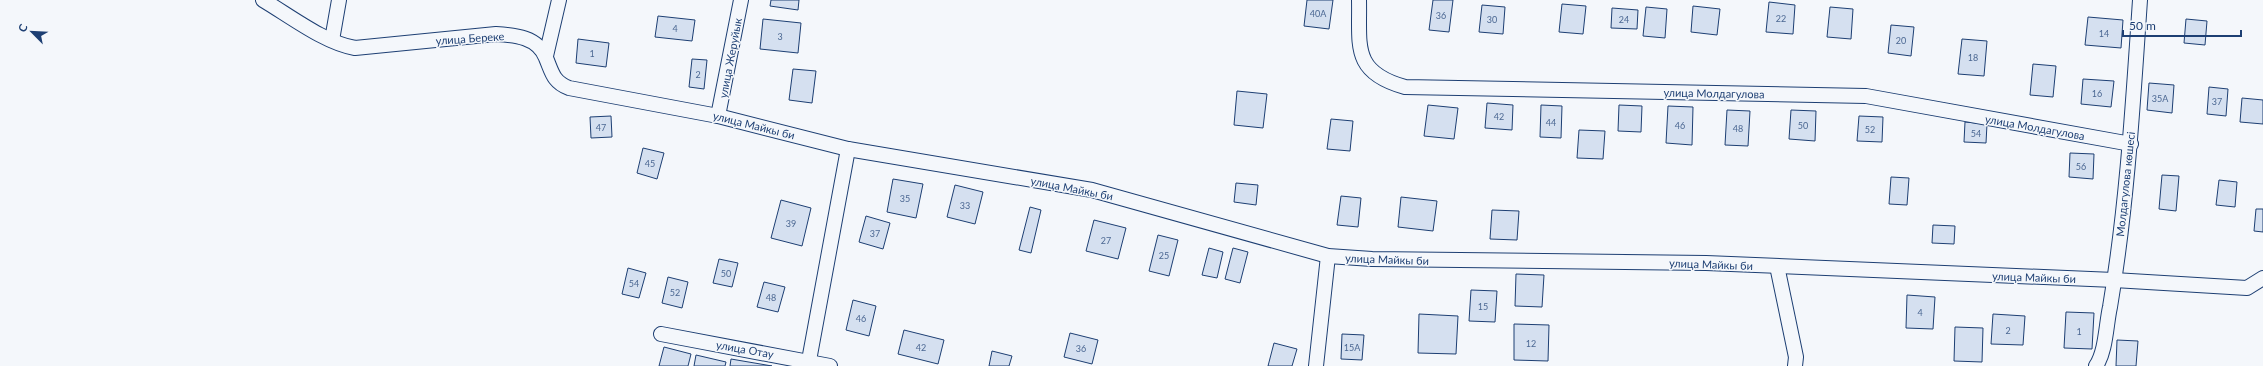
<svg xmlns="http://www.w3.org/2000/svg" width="2263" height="366" font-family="Lato,sans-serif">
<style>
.building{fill:#d5e0f0;stroke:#1d3f73}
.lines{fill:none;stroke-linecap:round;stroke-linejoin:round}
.street-casing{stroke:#1d3f73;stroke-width:16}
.street{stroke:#f4f7fb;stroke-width:14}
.labels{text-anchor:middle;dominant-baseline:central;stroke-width:3;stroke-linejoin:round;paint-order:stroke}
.number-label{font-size:9px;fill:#4b6792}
.street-label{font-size:11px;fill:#1d3f73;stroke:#f4f7fb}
</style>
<rect width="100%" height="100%" fill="#f4f7fb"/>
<g class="building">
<polygon points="771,0 799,0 798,10 770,6"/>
<polygon points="1307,0 1333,0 1329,29 1304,26"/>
<polygon points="1433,0 1453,0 1449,32 1429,30"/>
<polygon points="1769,2 1795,5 1793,34 1766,32"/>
<polygon points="1562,4 1586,6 1583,34 1559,32"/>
<polygon points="1482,5 1505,7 1503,34 1479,32"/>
<polygon points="1693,6 1720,9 1717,35 1691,32"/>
<polygon points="1646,7 1667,9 1665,38 1643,36"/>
<polygon points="1830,7 1853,9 1851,39 1827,37"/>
<polygon points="1612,8 1638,10 1637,29 1611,28"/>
<polygon points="658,16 695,20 692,41 655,37"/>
<polygon points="2088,17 2123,20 2121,48 2085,45"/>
<polygon points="763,19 801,23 798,53 760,49"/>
<polygon points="2186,19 2207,21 2205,45 2184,43"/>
<polygon points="1891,25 1914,27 1911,56 1888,53"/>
<polygon points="578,39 609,43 606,67 576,63"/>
<polygon points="1962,39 1987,41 1984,76 1958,74"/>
<polygon points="692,59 707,60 704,89 689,87"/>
<polygon points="2033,64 2056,66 2053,97 2030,95"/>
<polygon points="793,69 816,71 812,103 789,100"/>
<polygon points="2083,79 2114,81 2111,107 2081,104"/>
<polygon points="2149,83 2174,85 2172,113 2147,110"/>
<polygon points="2209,87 2228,89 2226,116 2207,114"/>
<polygon points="1237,91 1267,94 1263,128 1234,125"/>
<polygon points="2242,98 2263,100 2263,124 2240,122"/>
<polygon points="1487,103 1513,105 1512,130 1485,128"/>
<polygon points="1428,105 1458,108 1454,139 1424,136"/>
<polygon points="1541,105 1562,106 1561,138 1540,137"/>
<polygon points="1619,105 1642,106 1641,132 1618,131"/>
<polygon points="1668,106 1693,107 1692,145 1666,143"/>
<polygon points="1727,110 1750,111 1748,146 1725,145"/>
<polygon points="1791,110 1816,111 1815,141 1789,139"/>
<polygon points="611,116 612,137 591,138 590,117"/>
<polygon points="1859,116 1883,117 1882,142 1857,141"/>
<polygon points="1331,119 1353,121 1350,151 1327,149"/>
<polygon points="1965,122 1987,124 1986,143 1964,142"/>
<polygon points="1579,130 1605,131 1603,159 1577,158"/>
<polygon points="643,148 664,153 657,179 637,173"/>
<polygon points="2070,153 2094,154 2093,179 2069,177"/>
<polygon points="2162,175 2179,176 2176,211 2159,209"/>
<polygon points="1891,177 1909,178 1907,205 1889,204"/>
<polygon points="893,179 923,184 916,218 887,212"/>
<polygon points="2219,180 2237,182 2235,207 2216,205"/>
<polygon points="1236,183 1258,185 1256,205 1234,202"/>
<polygon points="955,185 983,192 975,224 947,217"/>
<polygon points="1341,196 1361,198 1358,227 1337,225"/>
<polygon points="1401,197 1437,201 1433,231 1398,227"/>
<polygon points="781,200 811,208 802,246 771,238"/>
<polygon points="1030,207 1041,210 1031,253 1019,250"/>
<polygon points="2256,209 2263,209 2263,232 2254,231"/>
<polygon points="1492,210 1519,211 1517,240 1490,239"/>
<polygon points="866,216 890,223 883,249 859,242"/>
<polygon points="1094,220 1126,228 1118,259 1086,251"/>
<polygon points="1933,225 1955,226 1954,244 1932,243"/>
<polygon points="1158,235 1178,240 1169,276 1149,271"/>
<polygon points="1209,248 1223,252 1217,278 1202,275"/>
<polygon points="1233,248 1248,252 1240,283 1225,279"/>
<polygon points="719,259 738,263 732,287 713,283"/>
<polygon points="628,268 646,273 639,298 622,294"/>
<polygon points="1516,274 1544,275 1542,307 1515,306"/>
<polygon points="668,277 688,282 682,308 662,303"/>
<polygon points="764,282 785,287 778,312 757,307"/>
<polygon points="1471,290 1497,291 1495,322 1469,321"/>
<polygon points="1907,295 1935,297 1933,329 1906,328"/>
<polygon points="853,300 876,306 869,336 846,330"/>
<polygon points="2066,312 2094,313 2092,349 2064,348"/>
<polygon points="1419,314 1458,316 1456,354 1418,353"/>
<polygon points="1993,314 2025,316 2023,345 1991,344"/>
<polygon points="1514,324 1549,325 1548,361 1514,360"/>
<polygon points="1955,327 1983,328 1982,362 1954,361"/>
<polygon points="904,330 944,340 938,364 898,354"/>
<polygon points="1070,333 1098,340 1092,364 1064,357"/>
<polygon points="1342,334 1364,335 1362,360 1341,359"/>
<polygon points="2117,340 2138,341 2136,366 2116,366"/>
<polygon points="1274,343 1297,349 1292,366 1268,366"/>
<polygon points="664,347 691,354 688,366 659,366"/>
<polygon points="992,351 1012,356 1009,366 989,366"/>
<polygon points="696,355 726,362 725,366 694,366"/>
<polygon points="731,359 772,366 730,366"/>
</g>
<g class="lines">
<g class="street-casing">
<g id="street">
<path d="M263,0C290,16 325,43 355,48L496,34C515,35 538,37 546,58C552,72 553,82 569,88L718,116L848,149L1092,190L1328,256L1372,259L1706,263L2114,280L2247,288L2263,278"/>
<path d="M1359,0C1360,45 1351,72 1405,87L1866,96L2131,144"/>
<polyline points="332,40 339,0"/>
<polyline points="546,56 559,0"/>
<polyline points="718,116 741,0"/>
<polyline points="1777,266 1796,357 1795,366"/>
<polyline points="661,334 830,366"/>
<polyline points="808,366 848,149"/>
<polyline points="1316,366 1328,256"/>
<path d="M2096,366C2106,351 2106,325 2110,307C2127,206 2133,103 2140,0"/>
</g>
</g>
<use href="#street" class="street"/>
</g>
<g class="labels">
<g class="number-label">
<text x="1318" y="13">40А</text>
<text x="1441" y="15">36</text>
<text x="1781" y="18">22</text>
<text x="1492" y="19">30</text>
<text x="1624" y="19">24</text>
<text x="675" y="28">4</text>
<text x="2104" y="33">14</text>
<text x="780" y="36">3</text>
<text x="1901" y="40">20</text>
<text x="592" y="53">1</text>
<text x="1973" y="57">18</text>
<text x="698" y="74">2</text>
<text x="2097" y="93">16</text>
<text x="2160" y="98">35А</text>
<text x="2217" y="101">37</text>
<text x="1499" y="116">42</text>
<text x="1551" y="122">44</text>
<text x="1680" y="125">46</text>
<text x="1803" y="125">50</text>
<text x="601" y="127">47</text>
<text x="1738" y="128">48</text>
<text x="1870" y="129">52</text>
<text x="1976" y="133">54</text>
<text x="650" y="163">45</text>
<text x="2081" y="166">56</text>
<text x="905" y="198">35</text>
<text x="965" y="205">33</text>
<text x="791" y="223">39</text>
<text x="875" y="233">37</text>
<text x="1106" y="240">27</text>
<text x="1164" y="255">25</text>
<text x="726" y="273">50</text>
<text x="634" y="283">54</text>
<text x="675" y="292">52</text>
<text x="771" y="297">48</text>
<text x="1483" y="306">15</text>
<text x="1920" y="312">4</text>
<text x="861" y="318">46</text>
<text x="2008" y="330">2</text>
<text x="2079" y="331">1</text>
<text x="1531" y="343">12</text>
<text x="921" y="347">42</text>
<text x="1352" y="347">15А</text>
<text x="1081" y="348">36</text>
</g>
<g class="street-label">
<text transform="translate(470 38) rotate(-4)">улица Береке</text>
<text transform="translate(730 58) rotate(-79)">улица Жеруйык</text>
<text transform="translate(1714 93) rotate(1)">улица Молдагулова</text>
<text transform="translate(754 125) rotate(14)">улица Майкы би</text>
<text transform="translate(2035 127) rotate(10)">улица Молдагулова</text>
<text transform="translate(2125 184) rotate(-84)">Молдагулова көшесі</text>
<text transform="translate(1072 188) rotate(11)">улица Майкы би</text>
<text transform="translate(1387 259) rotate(2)">улица Майкы би</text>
<text transform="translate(1711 264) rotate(2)">улица Майкы би</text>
<text transform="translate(2034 277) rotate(2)">улица Майкы би</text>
<text transform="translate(745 349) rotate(10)">улица Отау</text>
</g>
</g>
<g transform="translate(32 32) rotate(294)" stroke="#f4f7fb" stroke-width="3" paint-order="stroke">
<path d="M0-3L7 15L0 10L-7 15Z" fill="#1d3f73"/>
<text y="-6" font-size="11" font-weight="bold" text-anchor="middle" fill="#1d3f73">С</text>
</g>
<path d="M2123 30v6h118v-6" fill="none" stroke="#1d3f73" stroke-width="2"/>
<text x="2129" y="30" font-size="12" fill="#1d3f73" stroke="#f4f7fb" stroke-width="3" paint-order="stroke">50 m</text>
</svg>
